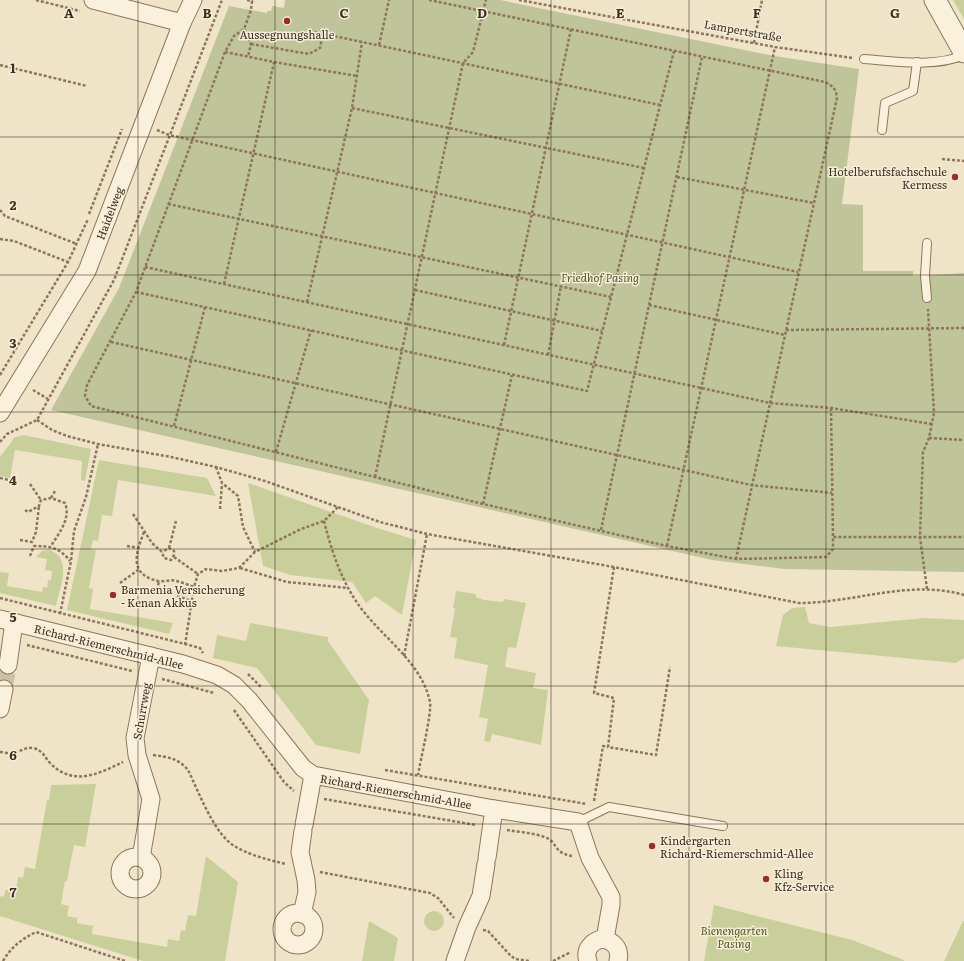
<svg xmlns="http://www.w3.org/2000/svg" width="964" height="961" font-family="Literata,serif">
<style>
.green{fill:#c9cf9b}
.cemetery{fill:#bfc49a}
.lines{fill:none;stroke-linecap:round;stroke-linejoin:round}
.minor-tunnel{stroke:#ccc0a6;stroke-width:17;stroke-dasharray:17 8;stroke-linecap:butt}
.service-casing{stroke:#8d765c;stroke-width:10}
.minor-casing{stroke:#8d765c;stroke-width:19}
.tertiary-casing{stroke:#8d765c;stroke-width:23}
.path{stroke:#8d765c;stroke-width:2.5;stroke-dasharray:3 2;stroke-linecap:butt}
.service{stroke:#faf1dc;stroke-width:8}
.minor{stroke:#faf1dc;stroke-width:17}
.tertiary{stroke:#faf1dc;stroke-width:21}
.grid{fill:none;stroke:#3d2e20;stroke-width:1;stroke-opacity:0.55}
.poi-dot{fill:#9e2a2b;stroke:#f7eed8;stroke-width:1.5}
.labels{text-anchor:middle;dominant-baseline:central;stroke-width:3;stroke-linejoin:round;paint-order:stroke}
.street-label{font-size:11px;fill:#3d2e20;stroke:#f7eed8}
.poi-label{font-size:11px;fill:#3d2e20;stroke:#f7eed8;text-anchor:start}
.park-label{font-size:11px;font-style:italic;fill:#4d5a26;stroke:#f7eed8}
.grid-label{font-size:13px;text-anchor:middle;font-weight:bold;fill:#3d2e20;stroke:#f7eed8;stroke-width:3;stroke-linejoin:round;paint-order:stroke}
</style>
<rect width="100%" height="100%" fill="#f0e4c8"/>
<g class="green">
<polygon points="953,0 964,0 964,19"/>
<polygon points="24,435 91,449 85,481 81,480 82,461 15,450 10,478 0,476 0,457 15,437"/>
<polygon points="99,460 207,478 216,496 118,480 112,516 102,515 98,541 93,540 91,549 96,550 89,588 93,589 90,609 173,623 169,634 67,610"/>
<polygon points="248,483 377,528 416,540 402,615 375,596 366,603 352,582 290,575 263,566"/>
<path d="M50,550C73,559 60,587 56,606L0,593V572L9,573L7,586L42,592L43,587L47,588L48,580H51L52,571L45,570L47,559L36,557L42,551Z"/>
<polygon points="456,591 476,594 476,597 484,600 503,602 504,599 526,603 516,648 508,647 505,667 536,673 533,688 548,690 541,745 492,734 490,742 484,741 488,719 479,717 488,665 454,658 457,638 450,637 455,609 453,608"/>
<polygon points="805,607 809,623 830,627 925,618 964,620 964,658 956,663 776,646 783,615 792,608"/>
<polygon points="250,623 328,637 328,641 369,700 360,754 316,745 257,668 213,658 217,635 246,641"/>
<polygon points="96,784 85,847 74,845 67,881 65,881 61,904 69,906 67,916 77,918 77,923 93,926 92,934 167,947 168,939 179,941 181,930 185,931 188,915 196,916 206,856 238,882 225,961 143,961 0,916 0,896 4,897 5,890 16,891 18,877 23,878 25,867 35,869 47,800 49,800 51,785"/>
<polygon points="714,905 852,940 904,960 904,961 704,961"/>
<circle cx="434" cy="921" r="10"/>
<polygon points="369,921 398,938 394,961 362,961"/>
<polygon points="963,921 964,921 964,961 944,961"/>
</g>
<polygon class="cemetery" points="285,0 500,0 774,56 859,69 842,204 863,205 863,271 913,271 913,276 964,273 964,572 785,569 712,560 51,410 119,288 229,6 267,13 267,11 271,11 272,6 284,8"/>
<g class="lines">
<polyline class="minor-tunnel" points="4,689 8,665"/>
<g class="service-casing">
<g id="service">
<path d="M864,59C895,61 935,68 964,55"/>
<polyline points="882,130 885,103 913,91 917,62"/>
<polyline points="927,298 925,276 927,243"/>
<polyline points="578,822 609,807 723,826"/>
</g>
</g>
<g class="minor-casing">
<g id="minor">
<polyline points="93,0 182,23"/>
<polyline points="0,413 87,271 182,23 193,0"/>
<polyline points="0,619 183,664 217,675 234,685 249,700 303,768 313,775 494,809 578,822 590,858 611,897 611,905 605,939"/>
<polyline points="8,665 14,622"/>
<polyline points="0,709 4,689"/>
<polyline points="304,825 313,775"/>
<circle cx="136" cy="873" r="16"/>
<polyline points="141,858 151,799 137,755 135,738 151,656"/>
<polyline points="487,858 494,809"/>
<circle cx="298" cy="929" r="16"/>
<polyline points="302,914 307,892 306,880 300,852 303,831"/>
<polyline points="455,961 467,927 481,896 486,864"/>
<path d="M588,961C584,950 591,942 601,939C613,940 621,948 618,961"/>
</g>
</g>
<g class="tertiary-casing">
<polyline id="tertiary" points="935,0 964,52"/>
</g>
<g class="path">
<polyline points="36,0 80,11"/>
<polyline points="247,0 252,1 251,10 244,29 234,36 225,52 136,292 87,385 85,396 91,406 483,504 667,546 736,559 826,557 833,549 833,537 964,537"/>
<path d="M429,0L825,82C833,86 836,89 837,98L736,559"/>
<polyline points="519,0 775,47 853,58"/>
<polyline points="244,29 251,44 248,57"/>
<polyline points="315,32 660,105"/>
<polyline points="754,43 762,0"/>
<polyline points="251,44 309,54 320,48 323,33"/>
<polyline points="379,45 389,0"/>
<polyline points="225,52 274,62 357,76"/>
<polyline points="0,65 87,86"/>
<polyline points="352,108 644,168"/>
<polyline points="157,130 169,135 798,272"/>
<polyline points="942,159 964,161"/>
<polyline points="677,177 814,203"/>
<polyline points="168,204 611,297"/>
<polyline points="0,210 5,216 77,244"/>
<polyline points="89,214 122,129"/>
<polyline points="0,239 14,241 68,262"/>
<polyline points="145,267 770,403 831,408 932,424"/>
<polyline points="224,284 274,62"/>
<polyline points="415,290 602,331"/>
<polyline points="136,292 587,391 674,51"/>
<polyline points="307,302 352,108 362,42"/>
<polyline points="649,305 785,335"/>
<polyline points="786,330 964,328"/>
<polyline points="111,342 751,485 832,493"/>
<polyline points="504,345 571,29"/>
<polyline points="548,355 561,286"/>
<polyline points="0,375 68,262 88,219"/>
<polyline points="33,390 48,399"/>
<polyline points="831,408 833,537"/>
<path d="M37,420L52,430L67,436L98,444L171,457L216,467L265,481L380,522L427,534L614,567L799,603C855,603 909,579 964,595"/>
<polyline points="174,426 205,307"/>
<polyline points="929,438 964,440"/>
<polyline points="0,442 7,434 37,420 114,280 222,0"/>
<polyline points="276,452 311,330"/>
<polyline points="216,467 222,483 238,496 243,527 255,552"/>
<polyline points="375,477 463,63 473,52 486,0"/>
<polyline points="0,478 9,480"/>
<polyline points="30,484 41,500"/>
<polyline points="51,498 55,491"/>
<polyline points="483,504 512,375"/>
<polyline points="220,509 222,484"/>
<path d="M25,510L28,512L39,506L41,500L51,498L65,503C71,519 59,533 51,546"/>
<polyline points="133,514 152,543 162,552 164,558 171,560 174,555 174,551 169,548 162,552"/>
<path d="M324,521C332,553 343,586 364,612C387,641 422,664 430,702C432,713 420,762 418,775"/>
<polyline points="601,530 702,57"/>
<path d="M144,532C136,553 128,574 158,581C164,582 170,579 176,581C182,582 188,585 194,587"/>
<polyline points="20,540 32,542 36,532 39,506"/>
<polyline points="127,546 139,548"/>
<polyline points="667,546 775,47"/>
<polyline points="169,548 176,521"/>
<path d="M30,556L34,546C51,546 60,548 70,561"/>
<polyline points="174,557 198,574"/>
<polyline points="614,567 594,693 614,698 608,747 656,755 670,667"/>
<polyline points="240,568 287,582 348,588"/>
<polyline points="120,583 138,570"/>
<polyline points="927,589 920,537 923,452 929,438 934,413 928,309"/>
<polyline points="157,590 159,581"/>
<polyline points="177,596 192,601"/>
<polyline points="0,598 185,644 200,648 203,653"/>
<polyline points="60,614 71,561 74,531 86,497 98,444"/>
<polyline points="27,645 132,671"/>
<polyline points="185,645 194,587 198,574 206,569 222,571 239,568 255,552 301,529 324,521 338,507"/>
<polyline points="404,656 427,534"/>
<polyline points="248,674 261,687"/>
<polyline points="162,679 214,693"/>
<polyline points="234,710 284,782 294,791"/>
<path d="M0,752C4,752 9,754 12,753C20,752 25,747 33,748C43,750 45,758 51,764C74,787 100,773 123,762"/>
<path d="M153,755C168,757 178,758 188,770C199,792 214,835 236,847C252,856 269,860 286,864"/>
<polyline points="385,770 587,804"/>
<polyline points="324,799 476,825"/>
<polyline points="594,801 603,746 608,747"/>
<path d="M507,830C519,832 533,833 545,837C558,842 553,853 572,856"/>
<polyline points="320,872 430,893 438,898 454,918"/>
<polyline points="483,930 488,931 510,955 515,959 529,961"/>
<path d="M3,961C11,947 22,939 36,932L125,961"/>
<polyline points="553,961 571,952"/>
</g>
<use href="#service" class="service"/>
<use href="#minor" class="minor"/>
<use href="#tertiary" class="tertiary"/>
</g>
<path class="grid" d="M138,0V961M275,0V961M413,0V961M551,0V961M689,0V961M826,0V961M0,137H964M0,275H964M0,412H964M0,549H964M0,686H964M0,824H964"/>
<g class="poi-dot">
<circle cx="287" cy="21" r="4"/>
<circle cx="955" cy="177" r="4"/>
<circle cx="113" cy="595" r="4"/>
<circle cx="652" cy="846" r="4"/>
<circle cx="766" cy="879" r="4"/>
</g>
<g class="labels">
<g class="street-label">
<text transform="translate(743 30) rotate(10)">Lampertstraße</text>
<text transform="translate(109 213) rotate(-69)">Haidelweg</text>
<text transform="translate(109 646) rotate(14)">Richard-Riemerschmid-Allee</text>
<text transform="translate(141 711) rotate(-80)">Schurrweg</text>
<text transform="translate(396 791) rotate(10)">Richard-Riemerschmid-Allee</text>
</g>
<g class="poi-label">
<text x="287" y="34" text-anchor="middle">Aussegnungshalle</text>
<text x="947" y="171" text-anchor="end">Hotelberufsfachschule<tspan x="947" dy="13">Kermess</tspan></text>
<text x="121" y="589">Barmenia Versicherung<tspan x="121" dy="13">- Kenan Akkus</tspan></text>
<text x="660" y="840">Kindergarten<tspan x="660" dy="13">Richard-Riemerschmid-Allee</tspan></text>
<text x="774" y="873">Kling<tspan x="774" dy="13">Kfz-Service</tspan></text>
</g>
<g class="park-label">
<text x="600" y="277">Friedhof Pasing</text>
<text x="734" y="930">Bienengarten<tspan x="734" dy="13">Pasing</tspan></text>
</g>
</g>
<g class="grid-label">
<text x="69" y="18">A</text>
<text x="207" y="18">B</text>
<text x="344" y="18">C</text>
<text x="482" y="18">D</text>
<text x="620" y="18">E</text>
<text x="757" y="18">F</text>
<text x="895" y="18">G</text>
<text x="13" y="73">1</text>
<text x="13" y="210">2</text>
<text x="13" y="348">3</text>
<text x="13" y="485">4</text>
<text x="13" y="622">5</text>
<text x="13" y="760">6</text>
<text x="13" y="897">7</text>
</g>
</svg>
